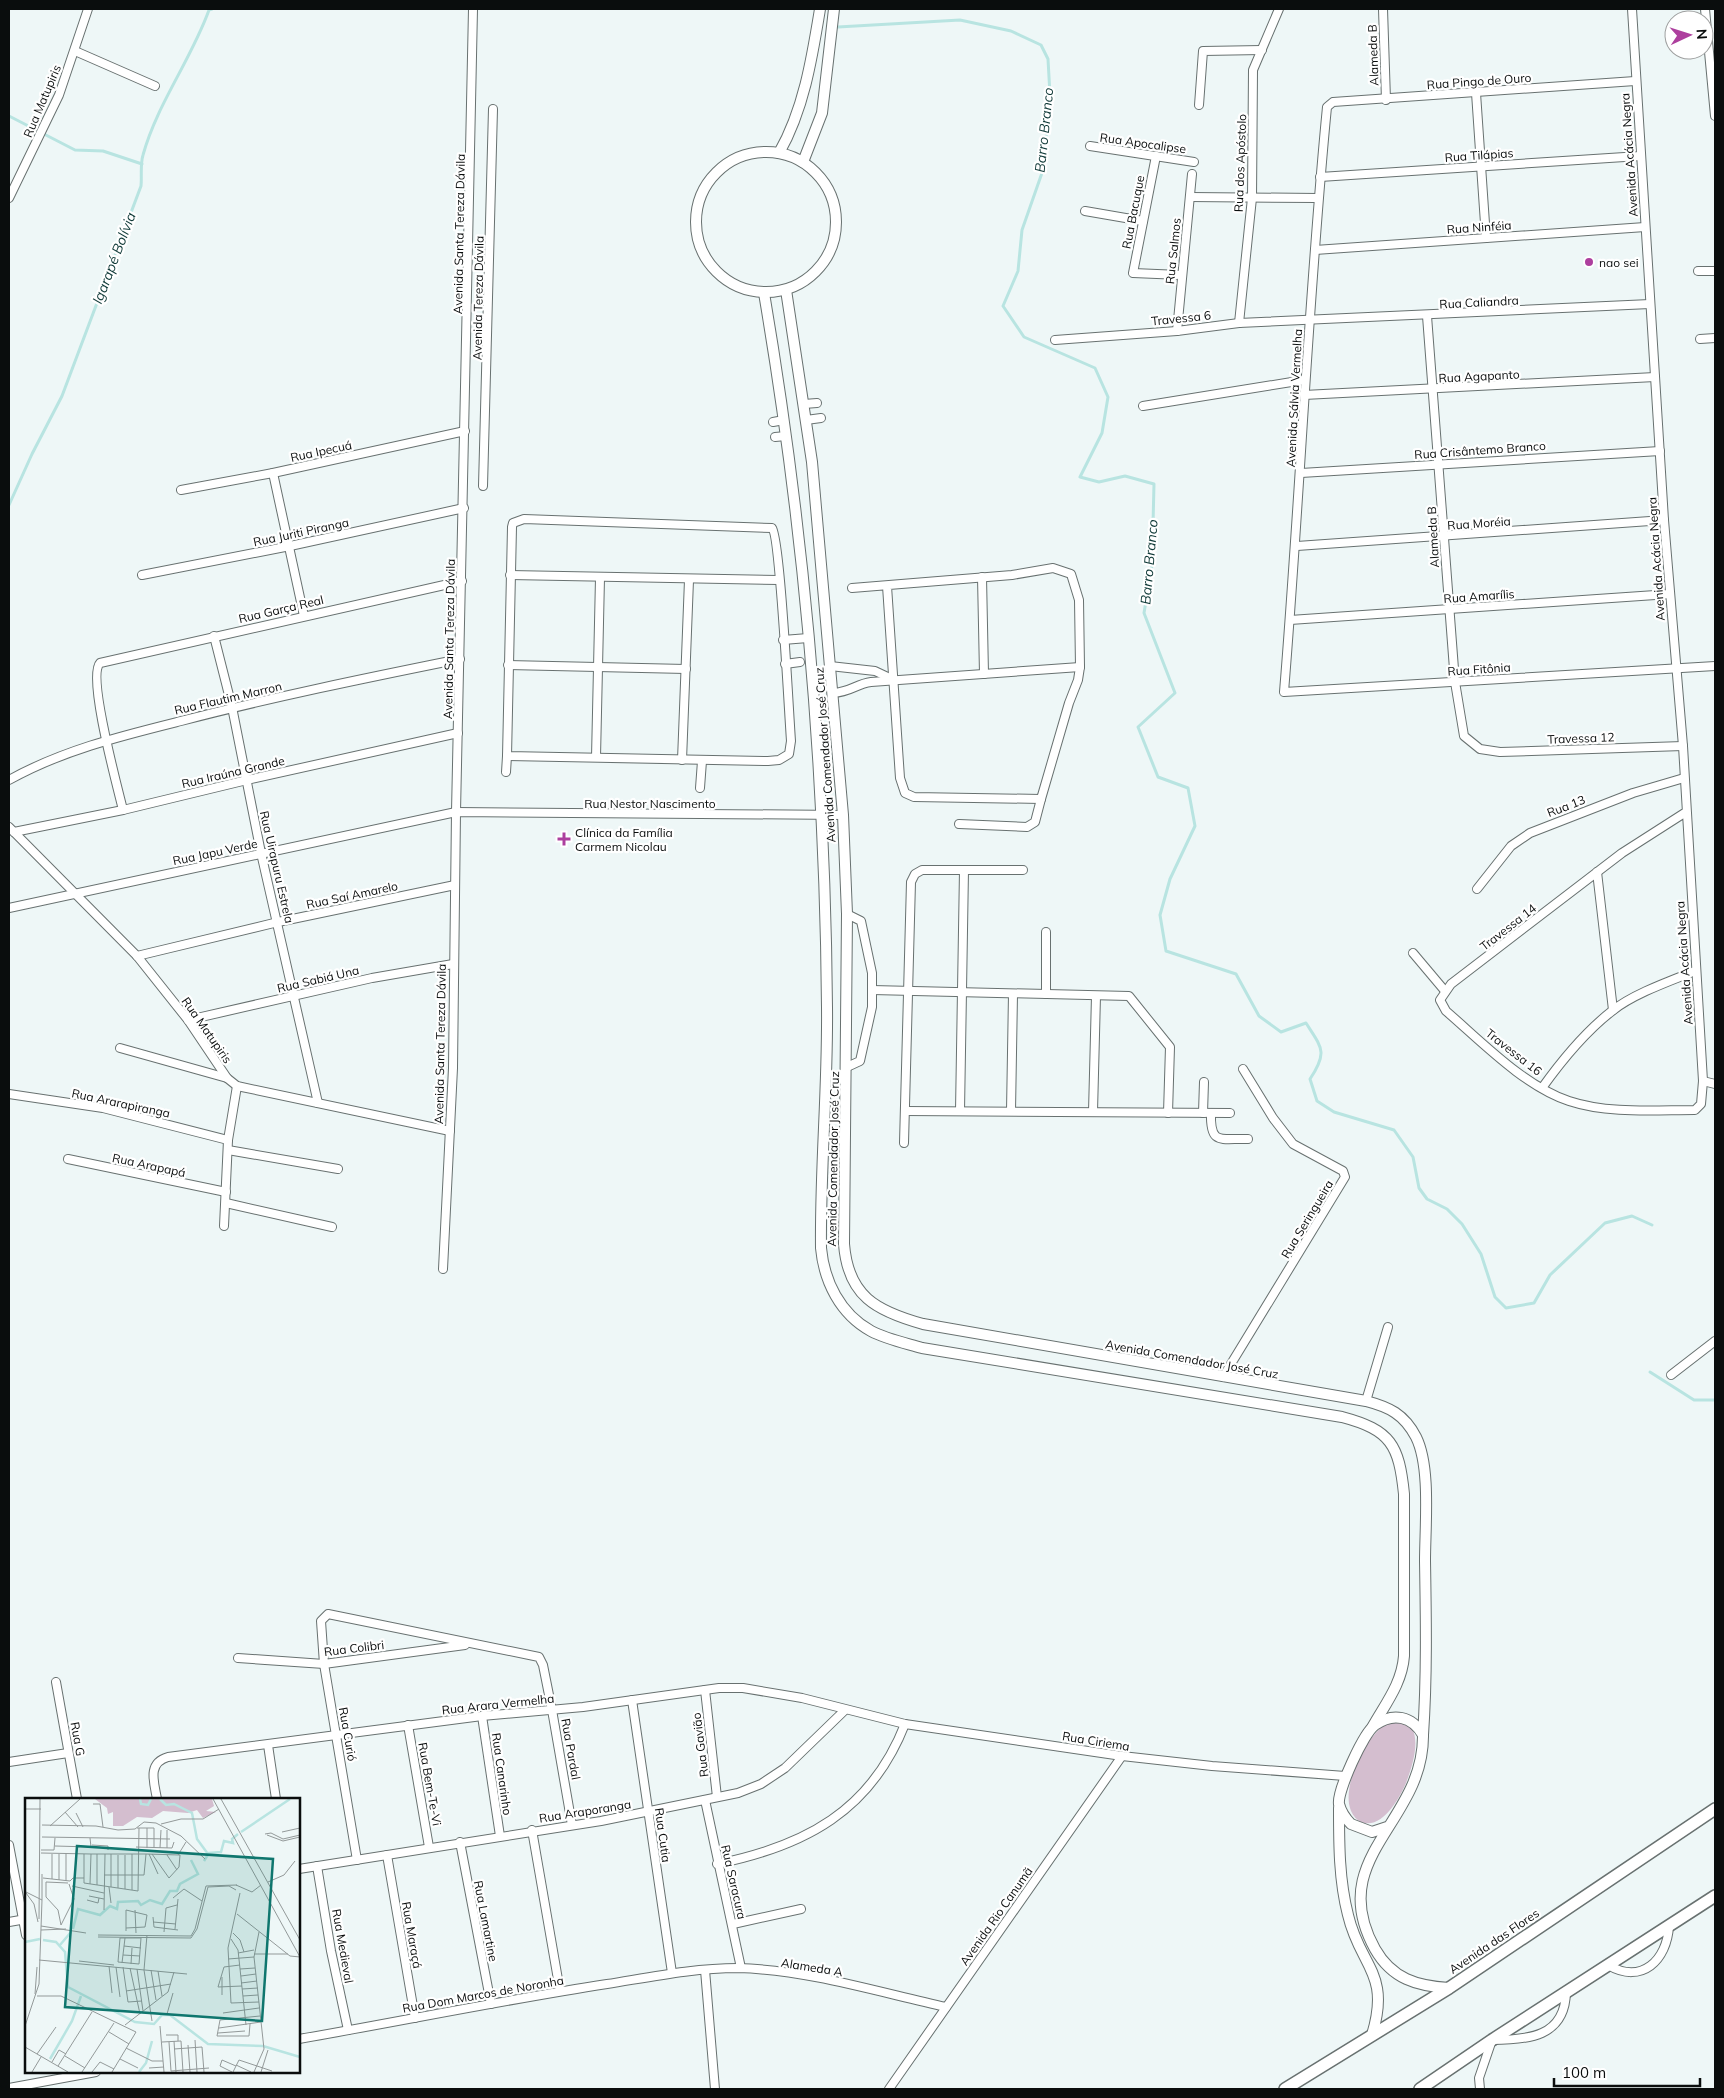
<svg xmlns="http://www.w3.org/2000/svg" width="1724" height="2098" font-family="Mulish,sans-serif">
<style>
.green{fill:#d4becf}
.lines{fill:none;stroke-linecap:round;stroke-linejoin:round}
.stream{stroke:#b8e4e1;stroke-width:3}
.minor-casing{stroke:#687170;stroke-width:10}
.tertiary-casing{stroke:#687170;stroke-width:12}
.secondary-casing{stroke:#687170;stroke-width:14}
.minor{stroke:#fff;stroke-width:8}
.tertiary{stroke:#fff;stroke-width:10}
.secondary{stroke:#fff;stroke-width:11}
.poi-dot{fill:#ad3f9e;stroke:#fff;stroke-width:2}
.labels{text-anchor:middle;dominant-baseline:central;stroke-width:4.5;stroke-linejoin:round;paint-order:stroke}
.street-label{font-size:12px;fill:#0a0d0d;stroke:#fff}
.poi-label{font-size:12px;fill:#0a0d0d;stroke:#fff;text-anchor:start}
.water-label{font-size:14px;font-style:italic;fill:#0f3937;stroke:#fff}
.inset-river{fill:none;stroke:#b8e4e1;stroke-width:2.5}
.inset-road{fill:none;stroke:#939999;stroke-width:1}
.view{fill:#0f766e;fill-opacity:0.15;stroke:#0f766e;stroke-width:2.5}
.inset-edge{fill:none;stroke:#0a0d0d;stroke-width:2.5}
</style>
<rect width="100%" height="100%" fill="#eef7f7"/>
<path class="green" d="M1397,1720L1412,1728C1420,1743 1412,1767 1406,1783C1399,1799 1382,1830 1361,1822C1357,1820 1353,1816 1351,1811C1341,1787 1364,1741 1383,1726C1387,1723 1392,1721 1397,1720Z"/>
<g class="lines">
<g class="stream">
<path d="M838,27L960,20L1011,31L1041,45L1048,59L1050,95L1043,170L1022,230L1018,271L1003,306L1024,337L1095,368L1108,397L1102,433L1080,477L1099,482L1125,476L1154,484L1152,565L1144,613L1175,693L1138,727L1158,777L1188,788L1195,826L1170,879L1160,915L1166,951L1236,974L1259,1016L1281,1032L1306,1023C1322,1048 1328,1052 1310,1079L1317,1101L1334,1112L1394,1130L1413,1157L1419,1188L1427,1199L1447,1209L1462,1224L1481,1254L1495,1297L1506,1308L1534,1303L1550,1275L1605,1223L1632,1216L1652,1225"/>
<polyline points="9,116 75,150 103,151 142,164"/>
<path d="M9,505L32,454L62,396L141,186C142,177 140,165 143,155C157,104 191,60 209,10L212,9"/>
<polyline points="1650,1372 1694,1400 1715,1400"/>
</g>
<g class="minor-casing">
<g id="minor">
<polyline points="1383,9 1386,100"/>
<path d="M1632,9L1664,520L1683,746L1703,1081L1701,1104L1695,1110C1654,1110 1608,1114 1569,1101C1524,1086 1482,1042 1446,1011L1440,1000L1451,984L1622,853L1686,812"/>
<polyline points="1705,9 1715,116"/>
<polyline points="75,51 155,86"/>
<path d="M1635,81L1333,102L1327,107C1308,301 1300,497 1284,692L1715,666"/>
<polyline points="1476,93 1486,238"/>
<polyline points="1199,105 1203,51 1262,50"/>
<polyline points="1090,146 1194,162"/>
<polyline points="1156,156 1133,273 1181,275"/>
<polyline points="1320,177 1640,156"/>
<polyline points="1190,197 1318,198"/>
<polyline points="9,198 59,95 88,9"/>
<polyline points="1085,211 1143,221"/>
<polyline points="1315,250 1645,227"/>
<polyline points="1698,271 1715,271"/>
<polyline points="1427,316 1455,682 1464,736 1480,749 1500,752 1683,746"/>
<polyline points="1239,323 1252,198 1253,70 1279,9"/>
<polyline points="1177,331 1192,174"/>
<polyline points="1700,339 1715,338"/>
<polyline points="1055,340 1177,331 1239,323 1650,304"/>
<polyline points="1304,395 1655,377"/>
<polyline points="804,404 817,403"/>
<polyline points="1143,406 1304,380"/>
<polyline points="806,420 821,418"/>
<polyline points="773,422 784,420"/>
<polyline points="775,437 786,436"/>
<polyline points="273,473 304,616"/>
<polyline points="1301,473 1660,451"/>
<polyline points="483,486 493,109"/>
<polyline points="181,490 273,473 465,431"/>
<path d="M524,519L772,528C780,536 789,715 791,741L789,754L779,760L768,761L507,756L512,527L513,523Z"/>
<polyline points="1297,546 1664,520"/>
<polyline points="142,575 290,546 464,508"/>
<polyline points="510,575 779,580"/>
<polyline points="982,577 984,674"/>
<polyline points="852,588 1012,575 1053,568 1071,574 1079,600 1080,667 1078,680 1069,703 1041,799 914,797 905,793 900,778 887,586"/>
<polyline points="1290,620 1670,594"/>
<polyline points="214,636 232,707 261,853 318,1103"/>
<polyline points="783,640 808,638"/>
<polyline points="785,664 800,662"/>
<polyline points="508,665 686,669"/>
<polyline points="830,666 875,671 892,679"/>
<path d="M833,693C851,692 856,684 871,682L1080,667"/>
<polyline points="596,757 600,578"/>
<polyline points="682,760 689,580"/>
<polyline points="506,772 507,756"/>
<path d="M9,780C63,750 121,736 181,721C273,697 366,678 460,659"/>
<polyline points="700,788 702,761"/>
<path d="M123,810C118,789 87,676 100,663L462,581"/>
<polyline points="959,824 1027,827 1035,822 1041,799"/>
<polyline points="9,827 137,956 188,1020 227,1078 237,1086 450,1131"/>
<polyline points="14,832 123,810 247,780 458,733"/>
<polyline points="1597,872 1613,1010"/>
<polyline points="1477,889 1511,846 1530,833 1633,793 1684,778"/>
<polyline points="9,908 456,812 843,815"/>
<polyline points="1413,953 1445,991"/>
<polyline points="137,956 278,922 455,885"/>
<polyline points="872,990 1129,996 1170,1047 1168,1113"/>
<polyline points="1046,994 1046,932"/>
<polyline points="188,1020 372,978 453,964"/>
<polyline points="120,1048 227,1078"/>
<polyline points="847,1067 860,1061 872,1007 872,973 861,921 847,914"/>
<polyline points="1703,1081 1715,1084"/>
<path d="M1542,1088C1562,1060 1585,1032 1612,1011C1633,994 1670,981 1695,971"/>
<polyline points="9,1094 103,1108 228,1140"/>
<polyline points="905,1111 1230,1113"/>
<polyline points="960,1111 964,870"/>
<polyline points="1011,1111 1013,994"/>
<polyline points="1093,1112 1096,996"/>
<polyline points="1203,1113 1204,1082"/>
<path d="M1211,1113C1210,1146 1221,1138 1248,1139"/>
<polyline points="904,1143 911,882 915,874 922,870 1023,870"/>
<polyline points="228,1150 338,1169"/>
<polyline points="68,1159 226,1192"/>
<polyline points="226,1203 332,1227"/>
<polyline points="224,1226 228,1140 237,1086"/>
<polyline points="443,1269 453,1068 456,812 473,9"/>
<polyline points="1671,1375 1715,1341"/>
<polyline points="1223,1377 1345,1177 1343,1171 1293,1144 1273,1118 1243,1069"/>
<polyline points="1366,1401 1388,1327"/>
<polyline points="238,1658 324,1664 465,1645"/>
<polyline points="56,1682 77,1799"/>
<polyline points="705,1690 717,1797"/>
<polyline points="632,1700 672,1973"/>
<polyline points="482,1716 500,1836"/>
<polyline points="408,1725 429,1847"/>
<polyline points="268,1745 276,1799"/>
<polyline points="9,1762 68,1753"/>
<path d="M157,1799C154,1782 147,1763 168,1757L482,1716L583,1707L719,1688H743L802,1698L905,1724L1122,1756L1212,1766L1345,1776"/>
<polyline points="705,1800 741,1968"/>
<polyline points="532,1830 560,1991"/>
<polyline points="460,1842 491,2004"/>
<polyline points="9,1845 26,1935"/>
<polyline points="387,1855 415,2018"/>
<polyline points="357,1860 324,1664 321,1621 328,1614 539,1657 543,1665 552,1710 572,1825"/>
<path d="M717,1864C805,1846 871,1811 905,1724"/>
<polyline points="317,1866 331,1951 348,2030"/>
<polyline points="299,1869 601,1821 738,1793 761,1784 785,1768 845,1710"/>
<polyline points="9,1922 26,1919"/>
<polyline points="733,1924 801,1909"/>
<path d="M1608,1965C1642,1985 1667,1960 1669,1926"/>
<polyline points="705,1970 715,2089"/>
<path d="M299,2039C402,2021 504,2000 607,1984C651,1977 694,1968 738,1968C808,1970 878,1992 946,2007"/>
<polyline points="9,2088 96,2072"/>
<polyline points="889,2089 1122,1756"/>
<path d="M1480,2089L1479,2078L1492,2040C1528,2040 1565,2037 1566,1992"/>
</g>
</g>
<g class="tertiary-casing">
<g id="tertiary">
<circle cx="766" cy="222" r="70"/>
<path d="M779,153C804,109 812,58 820,9"/>
<polyline points="803,162 822,113 834,9"/>
<path d="M786,290L812,462L843,815L847,914L844,1244C848,1296 876,1311 923,1324L1366,1401C1389,1407 1404,1414 1416,1437C1431,1467 1425,1526 1425,1561C1426,1619 1427,1676 1423,1735"/>
<path d="M764,293C804,528 825,768 827,1007C828,1087 820,1168 821,1248C824,1281 840,1314 871,1331C886,1339 905,1343 922,1348L1342,1417C1391,1430 1399,1445 1404,1494V1656C1402,1683 1386,1703 1373,1726"/>
<path d="M1339,1808C1339,1844 1339,1880 1348,1915C1360,1967 1391,1972 1372,2035"/>
<path d="M1387,1827L1372,1832L1351,1824C1346,1819 1341,1812 1339,1804C1337,1791 1364,1732 1375,1725C1393,1712 1412,1716 1423,1735C1424,1823 1324,1857 1375,1949C1392,1979 1417,1986 1449,1988"/>
</g>
</g>
<g class="secondary-casing">
<g id="secondary">
<polyline points="1285,2089 1449,1988 1715,1809"/>
<polyline points="1420,2089 1492,2040 1715,1896"/>
</g>
</g>
<use href="#minor" class="minor"/>
<use href="#tertiary" class="tertiary"/>
<use href="#secondary" class="secondary"/>
</g>
<g class="poi-dot">
<circle cx="1589" cy="262" r="5"/>
<path d="M561.5 831.5h5v5h5v5h-5v5h-5v-5h-5v-5h5z"/>
</g>
<g class="labels">
<g class="street-label">
<text transform="translate(1373 55) rotate(-92)">Alameda B</text>
<text transform="translate(1479 81) rotate(-4)">Rua Pingo de Ouro</text>
<text transform="translate(42 101) rotate(-67)">Rua Matupiris</text>
<text transform="translate(1143 143) rotate(8)">Rua Apocalipse</text>
<text transform="translate(1479 155) rotate(-4)">Rua Tilápias</text>
<text transform="translate(1629 155) rotate(-94)">Avenida Acácia Negra</text>
<text transform="translate(1240 163) rotate(-88)">Rua dos Apóstolo</text>
<text transform="translate(1133 212) rotate(-79)">Rua Bacuque</text>
<text transform="translate(1479 227) rotate(-4)">Rua Ninféia</text>
<text transform="translate(459 234) rotate(-89)">Avenida Santa Tereza Dávila</text>
<text transform="translate(1173 251) rotate(-84)">Rua Salmos</text>
<text transform="translate(478 298) rotate(-89)">Avenida Tereza Dávila</text>
<text transform="translate(1479 302) rotate(-3)">Rua Caliandra</text>
<text transform="translate(1181 318) rotate(-6)">Travessa 6</text>
<text transform="translate(1479 376) rotate(-3)">Rua Agapanto</text>
<text transform="translate(1294 398) rotate(-87)">Avenida Sálvia Vermelha</text>
<text transform="translate(1480 450) rotate(-4)">Rua Crisântemo Branco</text>
<text transform="translate(321 451) rotate(-12)">Rua Ipecuá</text>
<text transform="translate(1479 523) rotate(-4)">Rua Moréia</text>
<text transform="translate(301 532) rotate(-12)">Rua Juriti Piranga</text>
<text transform="translate(1433 537) rotate(-93)">Alameda B</text>
<text transform="translate(1656 559) rotate(-94)">Avenida Acácia Negra</text>
<text transform="translate(1479 596) rotate(-4)">Rua Amarílis</text>
<text transform="translate(281 609) rotate(-13)">Rua Garça Real</text>
<text transform="translate(449 639) rotate(-89)">Avenida Santa Tereza Dávila</text>
<text transform="translate(1479 669) rotate(-4)">Rua Fitônia</text>
<text transform="translate(228 698) rotate(-13)">Rua Flautim Marron</text>
<text transform="translate(1581 738) rotate(-2)">Travessa 12</text>
<text transform="translate(825 755) rotate(-94)">Avenida Comendador José Cruz</text>
<text transform="translate(233 772) rotate(-13)">Rua Iraúna Grande</text>
<text x="650" y="803">Rua Nestor Nascimento</text>
<text transform="translate(1566 806) rotate(-21)">Rua 13</text>
<text transform="translate(215 852) rotate(-12)">Rua Japu Verde</text>
<text transform="translate(277 867) rotate(77)">Rua Uirapuru Estrela</text>
<text transform="translate(352 895) rotate(-12)">Rua Saí Amarelo</text>
<text transform="translate(1508 927) rotate(-38)">Travessa 14</text>
<text transform="translate(1684 963) rotate(-94)">Avenida Acácia Negra</text>
<text transform="translate(318 979) rotate(-13)">Rua Sabiá Una</text>
<text transform="translate(207 1030) rotate(55)">Rua Matupiris</text>
<text transform="translate(440 1044) rotate(-89)">Avenida Santa Tereza Dávila</text>
<text transform="translate(1514 1052) rotate(38)">Travessa 16</text>
<text transform="translate(121 1103) rotate(12)">Rua Ararapiranga</text>
<text transform="translate(833 1159) rotate(-89)">Avenida Comendador José Cruz</text>
<text transform="translate(149 1165) rotate(12)">Rua Arapapá</text>
<text transform="translate(1307 1219) rotate(-59)">Rua Seringueira</text>
<text transform="translate(1192 1359) rotate(10)">Avenida Comendador José Cruz</text>
<text transform="translate(354 1648) rotate(-7)">Rua Colibri</text>
<text transform="translate(498 1704) rotate(-6)">Rua Arara Vermelha</text>
<text transform="translate(348 1734) rotate(80)">Rua Curió</text>
<text transform="translate(78 1739) rotate(80)">Rua G</text>
<text transform="translate(1096 1741) rotate(9)">Rua Ciriema</text>
<text transform="translate(700 1745) rotate(-97)">Rua Gavião</text>
<text transform="translate(571 1749) rotate(80)">Rua Pardal</text>
<text transform="translate(502 1774) rotate(82)">Rua Canarinho</text>
<text transform="translate(430 1784) rotate(80)">Rua Bem-Te-Vi</text>
<text transform="translate(585 1811) rotate(-9)">Rua Araporanga</text>
<text transform="translate(663 1835) rotate(82)">Rua Cutia</text>
<text transform="translate(734 1882) rotate(77)">Rua Saracura</text>
<text transform="translate(996 1916) rotate(-55)">Avenida Rio Canumã</text>
<text transform="translate(486 1921) rotate(79)">Rua Lamartine</text>
<text transform="translate(412 1935) rotate(80)">Rua Maraçá</text>
<text transform="translate(1494 1941) rotate(-34)">Avenida das Flores</text>
<text transform="translate(343 1946) rotate(80)">Rua Medieval</text>
<text transform="translate(812 1967) rotate(9)">Alameda A</text>
<text transform="translate(483 1994) rotate(-10)">Rua Dom Marcos de Noronha</text>
</g>
<g class="poi-label">
<text x="1599" y="262">nao sei</text>
<text x="575" y="832">Clínica da Família<tspan x="575" dy="14">Carmem Nicolau</tspan></text>
</g>
<g class="water-label">
<text transform="translate(1044 130) rotate(-84)">Barro Branco</text>
<text transform="translate(114 258) rotate(-69)">Igarapé Bolívia</text>
<text transform="translate(1149 562) rotate(-85)">Barro Branco</text>
</g>
</g>
<g transform="translate(25 1798)">
<rect width="275" height="275" fill="#eef7f7"/>
<path d="M70,1H187L189,8L181,13L191,14L178,20L172,12L163,15L138,13L127,20L112,19L98,28H88V14L83,16L82,10Z" fill="#d4becf"/>
<path class="inset-river" d="M115,1L116,6L123,7L126,1M135,1L141,7L149,6L167,15L172,41L183,56M216,34L265,1M179,63L184,55L196,54L199,43L208,45L207,41L213,36M48,131L53,111L75,117L85,108L92,111L93,104L113,103L116,107L125,102L137,106L145,93H152L155,86L173,76L166,62M18,142L31,144L40,154L43,189L110,224L129,226L137,217H145L183,246L238,248L275,259M0,144L15,141M35,147L46,134M25,261L47,223L56,198M114,274L121,265L127,243"/>
<path class="inset-road" d="M188,1L275,159M196,1L275,142M68,6H75L78,29M0,11H16M40,14L53,29M51,15L58,29M136,26L156,21H178L194,11M17,27L71,28L93,32L110,31L119,24L131,25L156,38L180,61M25,28L55,1M112,30H129V50M122,30V50M257,34L275,30M240,36L246,35L258,41L275,37M242,37L258,43L275,39M17,39L145,41M67,47L83,48V52M30,48L66,49L65,40M111,49L147,50L149,44M135,50L136,32M142,50V32M16,52H29L30,40M16,55L66,56H121L155,57L154,69L144,80L127,56M59,56V85L113,93L114,30M72,56V87M107,56V92M124,56L133,76M100,57V91M142,57L152,72M153,57L161,44M79,77H119L121,56M18,80L45,83L48,80H59M27,81V56M34,82V56M41,83V56M243,84L259,77L270,63M65,86L66,56M211,87L227,94L236,87M47,88L79,95M84,89L86,105M86,89V56M93,90V57M1,95L9,106L13,124M215,95L203,150L206,205L234,204M64,98L79,101M148,100L159,91L177,103M17,102V76M62,102L73,105L74,100M79,112L80,56M110,112L111,135M212,116L265,158L275,159M128,119L129,129L153,132M14,121L15,1M128,124L151,126M36,127L33,112L21,99V84L43,85M36,127L49,101L44,86M16,128L61,135M150,131L153,101M16,132L41,131M101,133V112L122,117L120,129L101,130M139,134L141,110L152,107M208,135L215,142L219,154M73,137L166,138L170,131L181,88L212,87M122,137L119,172L127,223M73,139L166,140L172,131L183,89L204,88L211,92M116,140L114,166L93,164L95,140ZM206,141L213,152L221,227M99,148L116,150M213,155L229,152M229,156H263M98,157L115,158M203,161L229,159M14,162L162,176M54,163L89,167M97,165L100,140M106,166L107,150M215,167L199,169L193,189L217,188M84,168L87,195M91,169L95,199M98,169L103,204L117,203M105,170L115,216M112,171L118,213M215,171L230,170M126,172L131,202M133,173L137,198M216,178L231,176M216,185L232,183M217,191L233,190M101,193L146,186M10,196L12,169M197,197V179M12,198H36L111,234L87,274M218,198L233,197M198,215L234,210M142,216L148,195M225,226L224,238H192L195,222L235,218M100,227L143,194L149,174M0,228L14,186L17,102L1,94M135,228L139,274M194,230L236,224M84,234L104,246M193,235L220,233M141,237H153V243M170,242L172,274M149,243L151,274M137,244L156,243L158,274M144,244L146,273M163,247L165,274M0,249L43,274M101,250L127,263H138M149,251L177,249L179,274M12,256L31,229M40,258L60,270M95,261L113,270M27,264L34,252L41,256M211,267L226,274M33,268L67,214M124,270L139,269M146,273L184,270M7,274L16,259M57,274L89,225M67,274L75,264L89,271M207,274L195,268L197,262L211,268M208,274L214,262L247,273M229,274L239,251L229,159L234,134M236,274L243,252"/>
<path class="view" d="M52,48L248,61L237,223L40,209Z"/>
<rect width="275" height="275" class="inset-edge"/>
</g>
<rect width="1724" height="2098" fill="none" stroke="#0a0d0d" stroke-width="20"/>
<g transform="translate(1689 35) rotate(86)"><circle r="24" fill="#ffffff" stroke="#9d9e9e"/>
<path d="M0-4L9 19L0 12L-9 19Z" fill="#ad3f9e"/>
<text y="-8" font-size="14" font-weight="bold" text-anchor="middle" fill="#0a0d0d">N</text>
</g>
<path d="M1554 2078v8h146v-8" fill="none" stroke="#0a0d0d" stroke-width="2.5"/>
<text x="1562" y="2078" font-size="15" fill="#0a0d0d" stroke="#ffffff" stroke-width="4" paint-order="stroke">100 m</text>
</svg>
